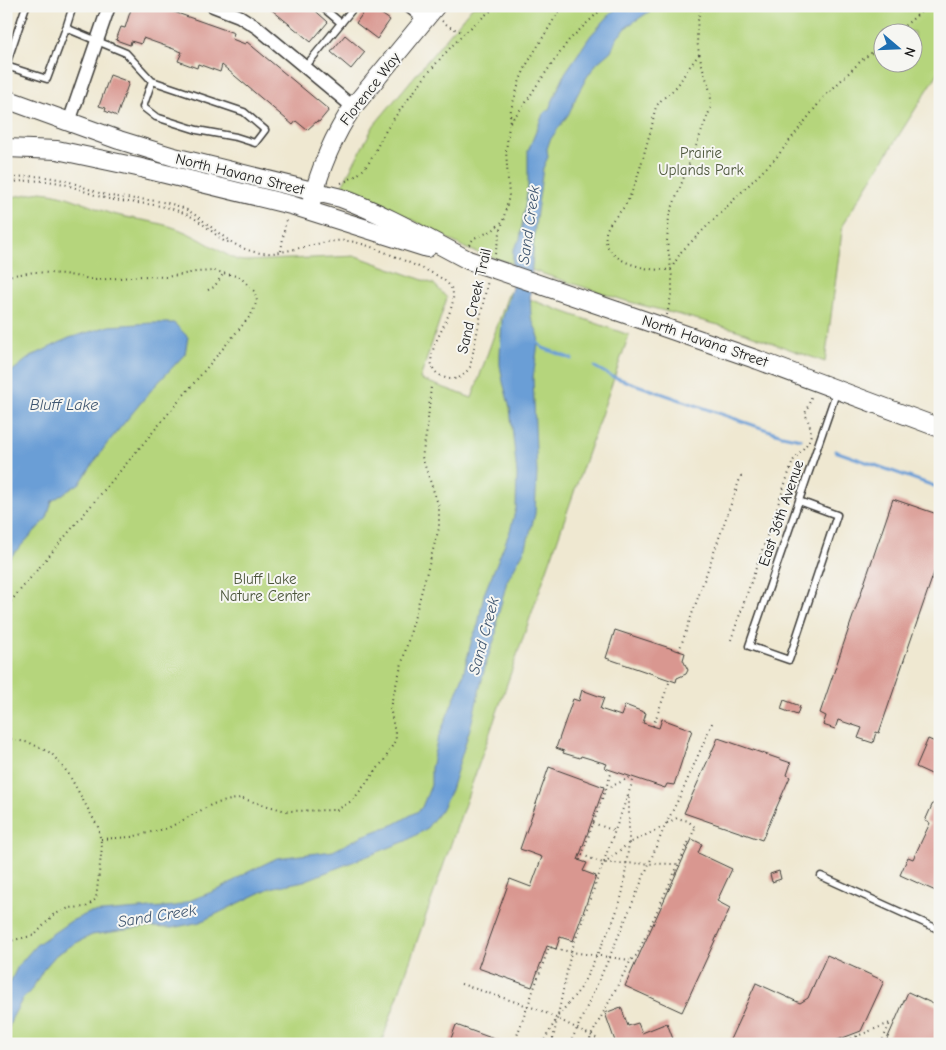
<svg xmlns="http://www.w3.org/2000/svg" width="946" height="1050" font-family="'Comic Neue',sans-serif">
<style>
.green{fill:#b5d57c;stroke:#68784c;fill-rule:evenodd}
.water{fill:#6a9ed6;stroke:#435d79}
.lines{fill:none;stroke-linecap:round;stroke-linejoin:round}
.stream{stroke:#6a9ed6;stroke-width:3}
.building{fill:#d99790}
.lane-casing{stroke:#3c3b37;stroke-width:9}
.street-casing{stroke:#3c3b37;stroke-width:15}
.secondary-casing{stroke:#3c3b37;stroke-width:20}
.path{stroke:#3c3b37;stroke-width:2;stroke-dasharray:1 4;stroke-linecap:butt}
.lane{stroke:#fff;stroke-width:6}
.street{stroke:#fff;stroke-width:12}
.secondary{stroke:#fff;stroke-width:18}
.secondary-bridge-casing{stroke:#3c3b37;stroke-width:20;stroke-linecap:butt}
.secondary-bridge{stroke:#fff;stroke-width:18}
.labels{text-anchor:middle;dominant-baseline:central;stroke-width:4;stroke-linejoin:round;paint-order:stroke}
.street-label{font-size:15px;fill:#1c1c1c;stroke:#f6f6f2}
.park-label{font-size:15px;fill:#4a5439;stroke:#f6f6f2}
.water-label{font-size:16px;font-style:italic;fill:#3f5670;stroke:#f6f6f2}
</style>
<rect width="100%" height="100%" fill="#f6f6f2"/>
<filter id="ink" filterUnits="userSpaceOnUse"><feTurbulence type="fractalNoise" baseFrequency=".02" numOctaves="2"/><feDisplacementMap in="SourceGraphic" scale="10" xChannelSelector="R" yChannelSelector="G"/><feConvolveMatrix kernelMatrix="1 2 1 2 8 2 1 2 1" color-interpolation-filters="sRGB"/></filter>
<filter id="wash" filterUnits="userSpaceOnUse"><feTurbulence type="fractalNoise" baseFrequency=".0096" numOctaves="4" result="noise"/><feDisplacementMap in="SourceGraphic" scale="20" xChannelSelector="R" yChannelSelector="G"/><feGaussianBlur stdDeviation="1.12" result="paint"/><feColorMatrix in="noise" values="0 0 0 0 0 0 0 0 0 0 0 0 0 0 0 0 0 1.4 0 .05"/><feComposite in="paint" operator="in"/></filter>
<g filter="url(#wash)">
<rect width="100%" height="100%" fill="#efe8d1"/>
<g class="green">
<path d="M473,6H940V70L843,224L825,362L734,329L626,301L467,249L382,204L340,189L374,125ZM884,32H914V62H884Z"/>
<path d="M40,192C65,193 86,205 109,213C129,219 149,220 169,226C194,233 214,249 237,260L244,261L356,256L434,284L447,298L420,379L472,398L509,292L629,335L381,1044H6V198Z"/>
</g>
<g class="water">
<polygon points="618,6 658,6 629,25 617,38 611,51 597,63 587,77 576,97 570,112 550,140 547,149 548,157 543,168 535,226 530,292 531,317 539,337 533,378 537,473 535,514 526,547 507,581 497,620 496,635 486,663 471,725 451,790 441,810 426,829 406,841 304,881 270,888 200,922 172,928 146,927 92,935 74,944 56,955 43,970 32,989 22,1000 12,1018 6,1035 6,991 18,966 36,945 71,921 89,913 176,906 222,888 248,872 277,858 333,851 362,836 395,824 418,811 422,807 431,785 431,768 437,741 462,679 472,639 478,625 484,594 510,531 516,508 517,475 515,455 510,408 503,382 500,365 500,354 502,320 512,288 513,250 520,239 528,188 528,151 543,114 549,109 565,73 591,35"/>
<polygon points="152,323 174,323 188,337 185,354 153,388 106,445 80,483 52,501 47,518 6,562 6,376 30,357 69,338 109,326"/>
</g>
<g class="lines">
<g class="stream">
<polyline points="537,342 543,348 572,359"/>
<polyline points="595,367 611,376 782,435 801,439"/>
<polyline points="835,451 940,488"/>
</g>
</g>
<g id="blocks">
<g class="building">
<polygon points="132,6 146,6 153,9 154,6 157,6 234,33 232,39 245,44 247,42 329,110 319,122 317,121 307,130 296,121 293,125 222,65 220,72 198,64 197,68 178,61 182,52 143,38 141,44 131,41 130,45 116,40 121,27 125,28"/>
<polygon points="267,6 310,6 328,22 311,42"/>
<polygon points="368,6 370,6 390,20 377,39 356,23"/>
<polygon points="345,35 365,52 351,69 331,52"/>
<polygon points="110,75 129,82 117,116 105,111 106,108 99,106"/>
<polygon points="893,499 940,515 940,555 879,733 876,732 873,743 858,738 862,728 838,720 835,729 823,725 826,716 820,713"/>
<polygon points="615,630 685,653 683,660 688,670 686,674 677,678 676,682 606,658"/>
<polygon points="582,690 604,698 600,709 621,716 625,705 646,713 643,723 659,728 662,719 692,730 674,785 667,784 665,788 605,768 607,764 581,756 580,758 563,753 564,751 556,748 573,699 579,701"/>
<polygon points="784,700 800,706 797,715 781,709"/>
<polygon points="718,738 791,763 787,775 790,777 762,840 684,813"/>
<polygon points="928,739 940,744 940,778 916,767"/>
<polygon points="549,767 604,787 578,860 587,863 583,871 596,876 573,941 560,937 556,949 547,946 532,987 478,968 510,879 531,887 542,857 520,849"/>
<polygon points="933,803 940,806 940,893 900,875 908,857 913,859 930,823 925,821"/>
<polygon points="692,839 702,844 698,853 732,869 717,901 730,908 682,1012 625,986"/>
<polygon points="779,871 781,879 772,882 770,874"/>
<polygon points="827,955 884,981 861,1031 827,1044 728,1044 756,983 800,1003 808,998"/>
<polygon points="908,992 940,1007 940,1044 885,1044"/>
<polygon points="621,1007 628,1026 638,1023 642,1033 667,1023 673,1039 662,1044 616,1044 605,1013"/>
<polygon points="456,1025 505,1043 505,1044 449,1044"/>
</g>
</g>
</g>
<g filter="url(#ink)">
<use href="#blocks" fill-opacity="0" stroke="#3c3b37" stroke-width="1"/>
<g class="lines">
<g class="lane-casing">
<g id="lane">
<polyline points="73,6 66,28 126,53 152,81 244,112 265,130 255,143 236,137 197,130 156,117 143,107 152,81"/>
<polyline points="321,6 341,23"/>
<polyline points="6,65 26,6"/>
<polyline points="6,66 47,79 66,28"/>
<polyline points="305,67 355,6"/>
<polyline points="799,501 837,515 789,660 749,646 837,390"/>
<polyline points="821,876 940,930"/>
</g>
</g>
<g class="street-casing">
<g id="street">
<polyline points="213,6 239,16 258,28 353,107"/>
<polyline points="409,6 426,20"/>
<polyline points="69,122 109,6"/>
</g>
</g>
<g class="secondary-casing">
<g id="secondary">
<path d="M6,99L119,140L174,157L341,198C385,214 426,238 468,260"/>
<polyline points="6,148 57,150 137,167 291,205 427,248"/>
<path d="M311,204C320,168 332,138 353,107L436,6"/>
<polyline points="617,311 758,360 940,428"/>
</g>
</g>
<g class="path">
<polyline points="442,21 450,27 464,33"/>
<polyline points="897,32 928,6"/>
<path d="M699,54C695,60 690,66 686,72C682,78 680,83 675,88C669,95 661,98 656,107C653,115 653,125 650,133C643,156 638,181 627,202C620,216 603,223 606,241C609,263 653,273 671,269L681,252L776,158L823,98L863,59L884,44"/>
<polyline points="510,122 525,104 537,85 569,40 605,6"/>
<path d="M6,179C28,174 52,176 73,183C84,187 95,192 106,195C132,201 162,197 187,210C209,222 226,244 251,251C279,260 318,238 348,241C369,243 406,262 426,270C436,275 452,282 453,294C456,318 416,357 438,374C442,377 447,379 452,379C461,379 465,374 470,367L488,280"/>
<path d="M6,183C26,180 47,179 67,185C82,190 97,197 114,200C136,204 160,203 181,212C198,218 211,231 225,242H230"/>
<path d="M341,183C373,171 371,154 387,129C396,114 408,100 418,86C441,56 466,29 497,6"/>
<polyline points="469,245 474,238 492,231 505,219"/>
<polyline points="281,251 286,219"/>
<polyline points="495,254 509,196 506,151 511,109 520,80 527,64 562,6"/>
<polyline points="6,276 35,272 64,274 96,280 142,276 166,277 196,272 215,271 240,277 255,292 257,301 251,315 6,607"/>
<polyline points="208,290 214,287 224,273"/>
<path d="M667,315L672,291V277L667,241L669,216L711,107C712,88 705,79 701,61C696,43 695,24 702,6"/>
<path d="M731,640L793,461C807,442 818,440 805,414L812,395"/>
<polyline points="679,651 742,473"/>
<polyline points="653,726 670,680"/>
<polyline points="6,738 30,743 51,753 68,773 98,827 102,847 96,899 86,907 69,908 53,915 35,935 6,942"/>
<polyline points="606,789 631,777"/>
<polyline points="593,823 615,831"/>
<polyline points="667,823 677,818 688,821 697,829"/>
<polyline points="101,839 131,837 168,828 213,804 240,798 286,811 337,810 353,800 385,759 396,739 390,707 439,528 439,507 422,457 427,430 431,386"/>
<polyline points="582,855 603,863 678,864"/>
<polyline points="580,860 612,771"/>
<polyline points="604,863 629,843 663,827"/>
<polyline points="461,984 540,1010 600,1040"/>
<polyline points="558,1016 581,988 612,924 619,905 623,891 629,843 629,796"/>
<polyline points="857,1036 859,1044"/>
<polyline points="514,1044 549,947 571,952 630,960"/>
<polyline points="542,1044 556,1020"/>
<polyline points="552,1044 571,952 634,778"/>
<polyline points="570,1044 610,956 665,826 683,790 713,721"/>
<polyline points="589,1044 591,1036 631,960 637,955 695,828"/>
<polyline points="837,1044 890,1023"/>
<polyline points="881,1044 890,1023"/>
</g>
<use href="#lane" class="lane"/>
<use href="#street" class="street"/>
<use href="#secondary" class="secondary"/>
<g class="secondary-bridge-casing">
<polyline id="secondary-bridge" points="468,260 617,311"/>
</g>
<use href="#secondary-bridge" class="secondary-bridge"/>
</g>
</g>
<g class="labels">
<g class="street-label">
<text transform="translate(370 89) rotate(-52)">Florence Way</text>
<text transform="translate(240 174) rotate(14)">North Havana Street</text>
<text transform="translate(474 301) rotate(-77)">Sand Creek Trail</text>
<text transform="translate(705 341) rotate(19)">North Havana Street</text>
<text transform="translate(781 513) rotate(-71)">East 36th Avenue</text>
</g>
<g class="park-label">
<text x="701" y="153">Prairie<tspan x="701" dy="17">Uplands Park</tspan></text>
<text x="265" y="579">Bluff Lake<tspan x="265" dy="17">Nature Center</tspan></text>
</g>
<g class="water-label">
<text transform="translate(529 225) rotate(-82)">Sand Creek</text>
<text x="64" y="405">Bluff Lake</text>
<text transform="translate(484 636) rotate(-75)">Sand Creek</text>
<text transform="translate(157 916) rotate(-9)">Sand Creek</text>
</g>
</g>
<rect width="946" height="1050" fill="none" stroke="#f6f6f2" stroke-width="25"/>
<g transform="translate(898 48) rotate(109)"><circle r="24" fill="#f6f6f2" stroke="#9f9f9c"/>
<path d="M0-4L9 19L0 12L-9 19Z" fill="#1f6fb2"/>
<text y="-8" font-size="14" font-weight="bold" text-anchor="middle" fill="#1c1c1c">N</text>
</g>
</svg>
